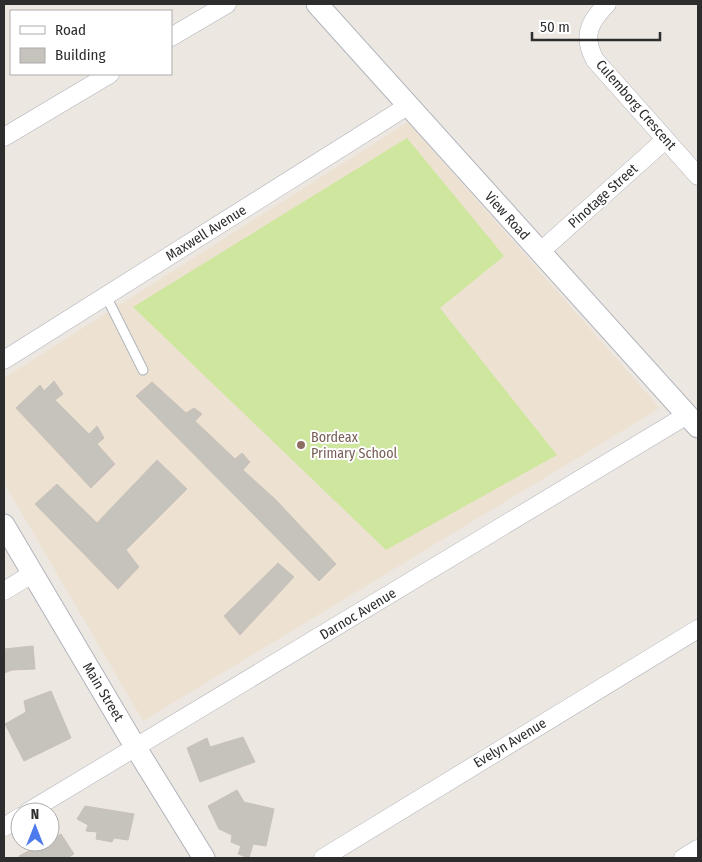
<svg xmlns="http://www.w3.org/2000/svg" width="702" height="862" font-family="'Fira Sans Condensed',sans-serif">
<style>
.education{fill:#ede2d2}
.pitch{fill:#cee69e}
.building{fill:#c6c2bc;stroke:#c9c2ba}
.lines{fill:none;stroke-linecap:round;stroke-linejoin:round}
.service-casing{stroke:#b1b4bc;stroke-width:11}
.minor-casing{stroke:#b1b4bc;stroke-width:19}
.tertiary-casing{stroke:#b1b4bc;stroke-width:23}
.service{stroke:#fff;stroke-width:9}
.minor{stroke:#fff;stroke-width:18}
.tertiary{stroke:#fff;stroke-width:21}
.education-dot{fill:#8d6e63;stroke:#fff;stroke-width:2}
.labels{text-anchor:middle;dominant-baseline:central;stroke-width:4;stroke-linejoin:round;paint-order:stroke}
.street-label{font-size:14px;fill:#2d2d2d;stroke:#fff}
.education-label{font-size:14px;fill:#785e54;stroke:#fff;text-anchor:start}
</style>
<rect width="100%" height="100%" fill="#ede7e1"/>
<polygon class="education" points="408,122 660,408 143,721 4,483 4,378"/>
<polygon class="pitch" points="407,138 504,256 440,308 557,455 386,550 133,307"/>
<g class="building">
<polygon points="54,381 63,394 55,400 89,434 97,426 104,438 97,444 115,464 91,488 16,408 40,385 44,391"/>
<polygon points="152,382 186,413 194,408 202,414 195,421 235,459 242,453 250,462 243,470 276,500 257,518 136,396"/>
<polygon points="157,460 187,489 126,550 139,567 118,589 35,504 57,484 97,523"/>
<polygon points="276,500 336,564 319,581 257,518"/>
<polygon points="278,563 294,577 240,635 224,616"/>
<polygon points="33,646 35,669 12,670 4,673 4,649"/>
<polygon points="51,691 71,738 24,761 5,724 26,712 24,701"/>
<polygon points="243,737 255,762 200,782 187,748 207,738 210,747"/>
<polygon points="237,790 244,802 274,809 266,846 253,844 249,858 238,854 241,846 231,842 232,835 219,829 208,806"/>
<polygon points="85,806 134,814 128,840 114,838 112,842 96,839 97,832 86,831 88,825 77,819"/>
<polygon points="61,834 74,854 67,858 20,858 19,856 46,842 50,842 50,840"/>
</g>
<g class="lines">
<g class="service-casing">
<polyline id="service" points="106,296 143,370"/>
</g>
<g class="minor-casing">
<g id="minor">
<path d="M607,4C589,22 582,36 595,60L698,176"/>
<polyline points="171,37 227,4"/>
<polyline points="4,137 110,74"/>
<polyline points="540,252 665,140"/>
<polyline points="4,360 409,105"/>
<polyline points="4,591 32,574"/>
<polyline points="28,812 687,415"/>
<polyline points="4,827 20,817"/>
<polyline points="323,858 698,629"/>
<polyline points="683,858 698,849"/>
</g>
</g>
<g class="tertiary-casing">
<g id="tertiary">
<polyline points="317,4 698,427"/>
<polyline points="4,525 136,748 204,858"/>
</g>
</g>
<use href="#service" class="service"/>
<use href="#minor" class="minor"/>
<use href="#tertiary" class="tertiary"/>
</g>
<circle class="education-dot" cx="301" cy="445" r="5"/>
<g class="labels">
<g class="street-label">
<text transform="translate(636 105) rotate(49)">Culemborg Crescent</text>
<text transform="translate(603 196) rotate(-42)">Pinotage Street</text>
<text transform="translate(507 216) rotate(48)">View Road</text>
<text transform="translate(206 233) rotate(-32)">Maxwell Avenue</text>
<text transform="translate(358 614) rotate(-31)">Darnoc Avenue</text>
<text transform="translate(103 692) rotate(59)">Main Street</text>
<text transform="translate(510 743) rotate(-31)">Evelyn Avenue</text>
</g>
<g class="education-label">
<text x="311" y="437">Bordeax<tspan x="311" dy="16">Primary School</tspan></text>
</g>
</g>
<rect width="702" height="862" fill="none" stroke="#2d2d2d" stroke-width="10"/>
<rect x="10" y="10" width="162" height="65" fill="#ffffff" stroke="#ababab"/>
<rect x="20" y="26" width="25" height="8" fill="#ffffff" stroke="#ababab"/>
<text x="55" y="35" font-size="15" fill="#2d2d2d">Road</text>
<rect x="20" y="48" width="25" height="15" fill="#c6c2bc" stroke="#ababab"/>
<text x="55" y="60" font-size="15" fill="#2d2d2d">Building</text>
<g transform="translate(35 827)"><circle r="24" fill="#ffffff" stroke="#ababab"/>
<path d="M0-4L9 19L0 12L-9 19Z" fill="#4d7aed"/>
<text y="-8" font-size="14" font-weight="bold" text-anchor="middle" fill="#2d2d2d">N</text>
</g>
<path d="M532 32v8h128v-8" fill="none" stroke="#2d2d2d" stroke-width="2.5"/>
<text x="540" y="32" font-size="15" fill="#2d2d2d" stroke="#ffffff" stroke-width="4" paint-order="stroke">50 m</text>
</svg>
